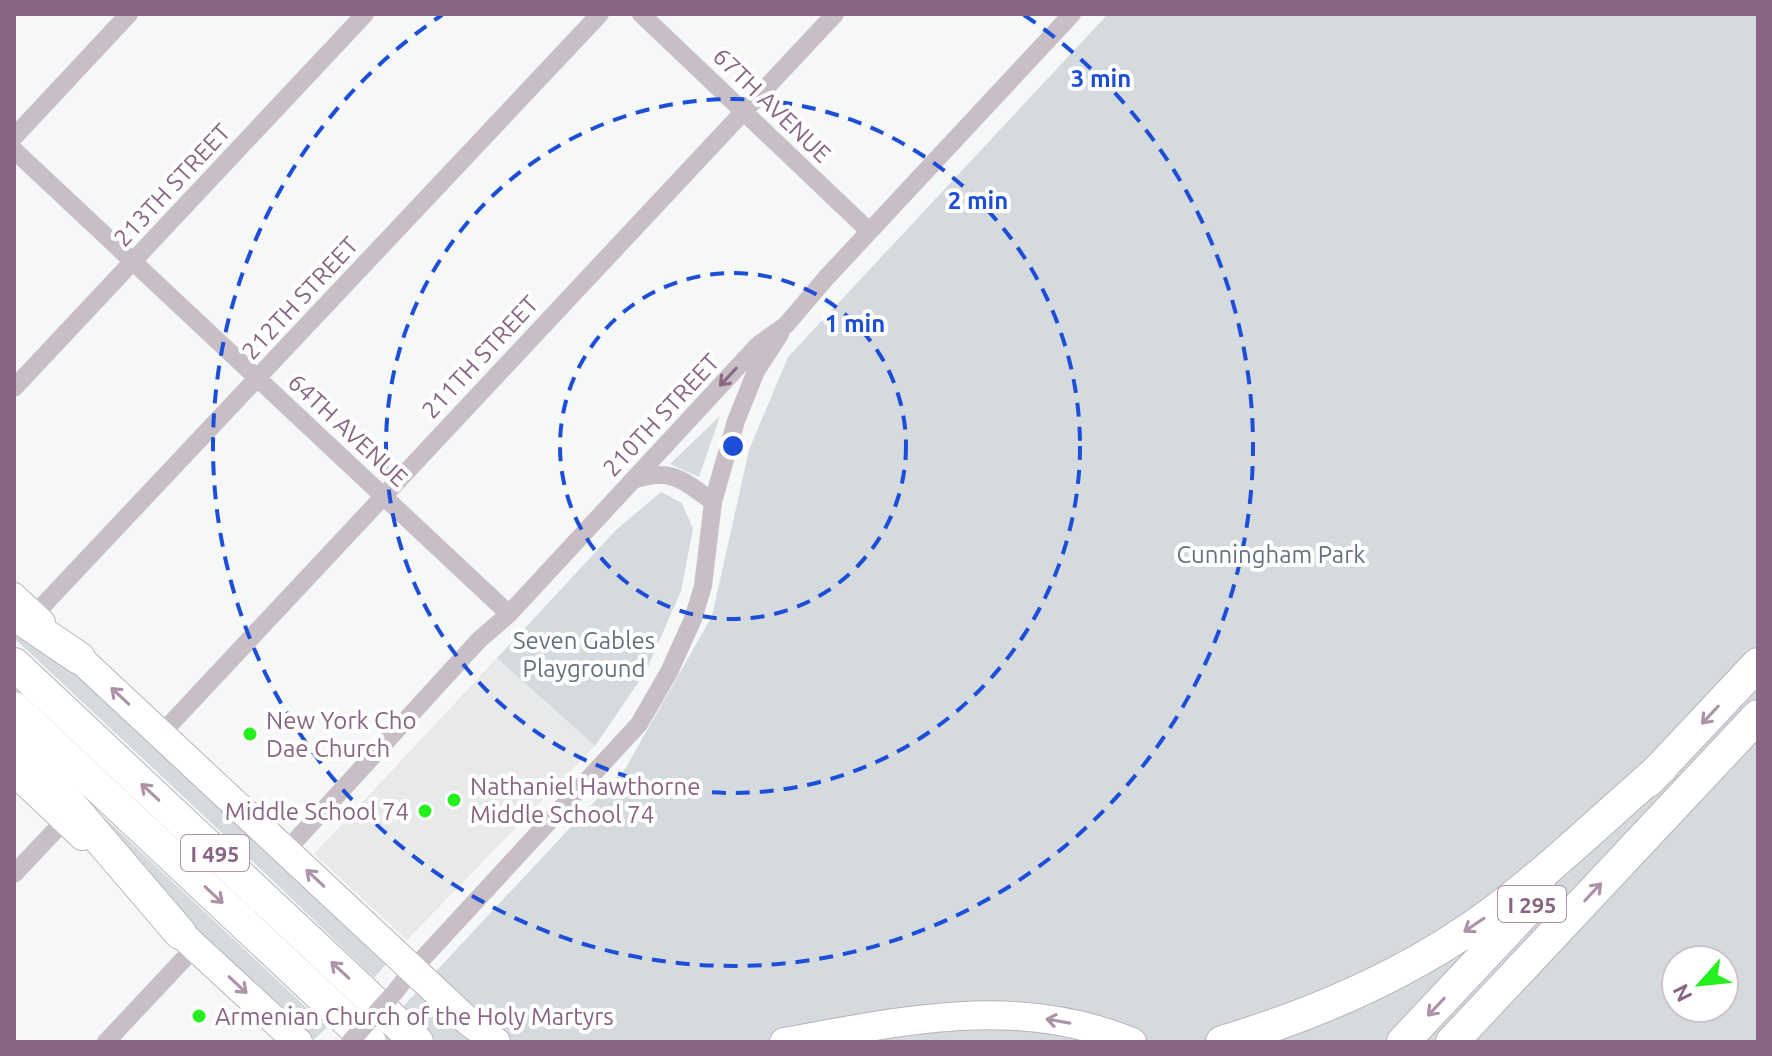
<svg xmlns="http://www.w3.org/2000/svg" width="1772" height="1056" font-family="Ubuntu,sans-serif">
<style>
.built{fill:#e8e9e9}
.green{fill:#d4dade;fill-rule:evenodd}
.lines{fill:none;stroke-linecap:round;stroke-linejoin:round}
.secondary-casing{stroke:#bfb3bd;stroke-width:26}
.primary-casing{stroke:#bcb2bb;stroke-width:30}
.highway-casing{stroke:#bbb2ba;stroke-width:34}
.street{stroke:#c8bec6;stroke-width:18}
.secondary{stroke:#fff;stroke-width:24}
.primary{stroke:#fff;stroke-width:28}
.highway{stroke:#fff;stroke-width:32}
.street-bridge{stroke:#c8bec6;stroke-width:18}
.oneway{stroke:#8b6985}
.oneway2{stroke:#ac93a8}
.ring{fill:none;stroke:#1d4ed8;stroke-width:4;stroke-dasharray:14 10}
.poi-dot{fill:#25f01d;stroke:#fff;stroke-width:3}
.labels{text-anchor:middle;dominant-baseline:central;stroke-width:8;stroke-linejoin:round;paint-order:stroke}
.shield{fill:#fff;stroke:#ac93a8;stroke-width:2}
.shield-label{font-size:22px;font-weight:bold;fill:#886582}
.street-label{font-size:24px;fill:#886582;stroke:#fff}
.park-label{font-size:24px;fill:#64717f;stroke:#fff}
.poi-label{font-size:24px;fill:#886582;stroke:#fff;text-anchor:start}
.centre{fill:#1d4ed8;stroke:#fff;stroke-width:4}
.ring-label{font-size:24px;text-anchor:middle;font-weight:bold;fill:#1d4ed8;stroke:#fff;stroke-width:8;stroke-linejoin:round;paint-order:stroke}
</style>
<rect width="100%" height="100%" fill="#f5f8f7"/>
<polygon class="built" points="497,658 595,746 407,940 314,854"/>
<g class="green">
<path d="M1108,14H1758V1042H370L625,769L712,616L749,450L788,357ZM1676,960H1724V1008H1676Z"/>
<polygon points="720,416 699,477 670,464"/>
<polygon points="661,492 682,503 693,529 681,591 646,671 595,746 497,658 616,530"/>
<polygon points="14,623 55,652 387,963 374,978 268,876 14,638"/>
<polygon points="41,758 327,1027 314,1040 219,952 167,899"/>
</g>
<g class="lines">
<g class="secondary-casing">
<g id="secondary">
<polyline points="14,595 43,622"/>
<polyline points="14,774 82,838"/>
</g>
</g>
<g class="primary-casing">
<g id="primary">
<polyline points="79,658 469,1022 496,1042"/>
<polyline points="180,933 298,1042"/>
<path d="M784,1042C903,1021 1015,994 1132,1042"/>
</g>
</g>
<g class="highway-casing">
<g id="highway">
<polyline points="14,614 79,658"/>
<polyline points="14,664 417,1042"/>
<polyline points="14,708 370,1042"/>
<polyline points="14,744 68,802 180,933"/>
<polyline points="1648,781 1758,664"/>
<path d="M1222,1042C1319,1013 1415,971 1496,910C1554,866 1607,815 1662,767"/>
<polyline points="1403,1042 1542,894"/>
<polyline points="1452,1042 1758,716"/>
</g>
</g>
<g class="street">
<polyline points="641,14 869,231"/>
<polyline points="14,137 129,14"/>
<polyline points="14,150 509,614"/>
<polyline points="14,388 365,14"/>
<path d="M633,480C671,467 683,480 713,502"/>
<polyline points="35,614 600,14"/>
<polyline points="161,734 835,14"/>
<polyline points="286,851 479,640 509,614 758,345 786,325 826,278 1072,14"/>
<polyline points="14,874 64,821"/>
<polyline points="395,992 414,968 639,724 669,672 693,619 703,586 713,502 736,421 756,371 780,334"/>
<polyline points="106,1042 196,946"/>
</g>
<use href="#secondary" class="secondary"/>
<use href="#primary" class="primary"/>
<use href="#highway" class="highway"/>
<polyline class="street-bridge" points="350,1042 395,992"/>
</g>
<defs><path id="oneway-shaft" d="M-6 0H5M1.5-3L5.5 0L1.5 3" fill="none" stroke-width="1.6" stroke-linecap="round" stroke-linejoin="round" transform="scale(2)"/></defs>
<use class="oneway" href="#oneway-shaft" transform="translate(728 377) rotate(133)"/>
<g class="oneway2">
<use href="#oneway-shaft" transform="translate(120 696) rotate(-137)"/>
<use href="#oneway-shaft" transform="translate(1710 715) rotate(133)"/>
<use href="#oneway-shaft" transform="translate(150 792) rotate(-137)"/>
<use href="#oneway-shaft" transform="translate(315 878) rotate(-137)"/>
<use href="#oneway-shaft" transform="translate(1593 892) rotate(-47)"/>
<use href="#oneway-shaft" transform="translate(214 895) rotate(43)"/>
<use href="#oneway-shaft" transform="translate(1474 925) rotate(146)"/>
<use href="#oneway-shaft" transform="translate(340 970) rotate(-137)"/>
<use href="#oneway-shaft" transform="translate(238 985) rotate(43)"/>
<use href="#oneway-shaft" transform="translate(1436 1007) rotate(133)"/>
<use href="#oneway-shaft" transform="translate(1058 1021) rotate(-170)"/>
</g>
<g class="ring">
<circle cx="733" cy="446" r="173"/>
<circle cx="733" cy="446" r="347"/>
<path d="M1024 15A520 520 0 1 1 442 15"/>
</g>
<g class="poi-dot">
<circle cx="250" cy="734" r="8"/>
<circle cx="454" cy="800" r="8"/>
<circle cx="425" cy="811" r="8"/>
<circle cx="199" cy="1016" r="8"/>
</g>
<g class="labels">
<g class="shield">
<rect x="181" y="835" width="68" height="36" rx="6"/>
<rect x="1498" y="886" width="68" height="36" rx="6"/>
</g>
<g class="shield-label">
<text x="215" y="853">I 495</text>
<text x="1532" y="904">I 295</text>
</g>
<g class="street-label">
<text transform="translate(772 105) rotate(44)">67TH AVENUE</text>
<text transform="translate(172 185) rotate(-47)">213TH STREET</text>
<text transform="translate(300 298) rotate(-47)">212TH STREET</text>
<text transform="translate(480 357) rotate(-47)">211TH STREET</text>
<text transform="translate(661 415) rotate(-47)">210TH STREET</text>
<text transform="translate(348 430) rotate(43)">64TH AVENUE</text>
</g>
<g class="park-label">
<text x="1271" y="554">Cunningham Park</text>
<text x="584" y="640">Seven Gables<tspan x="584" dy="28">Playground</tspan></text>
</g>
<g class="poi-label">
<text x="266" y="720">New York Cho<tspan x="266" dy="28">Dae Church</tspan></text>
<text x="470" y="786">Nathaniel Hawthorne<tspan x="470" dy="28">Middle School 74</tspan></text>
<text x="409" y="811" text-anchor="end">Middle School 74</text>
<text x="215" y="1016">Armenian Church of the Holy Martyrs</text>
</g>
</g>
<circle cx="733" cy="446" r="12" class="centre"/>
<g class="ring-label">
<text x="1101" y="87">3 min</text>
<text x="978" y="209">2 min</text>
<text x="855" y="332">1 min</text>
</g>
<rect width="1772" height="1056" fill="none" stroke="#886582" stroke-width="32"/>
<g transform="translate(1700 984) rotate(243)"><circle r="38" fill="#ffffff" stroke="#cfc1cd" stroke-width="2"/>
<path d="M0-6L14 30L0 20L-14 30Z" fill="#25f01d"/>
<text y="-12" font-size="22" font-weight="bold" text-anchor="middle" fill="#886582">N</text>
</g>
</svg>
